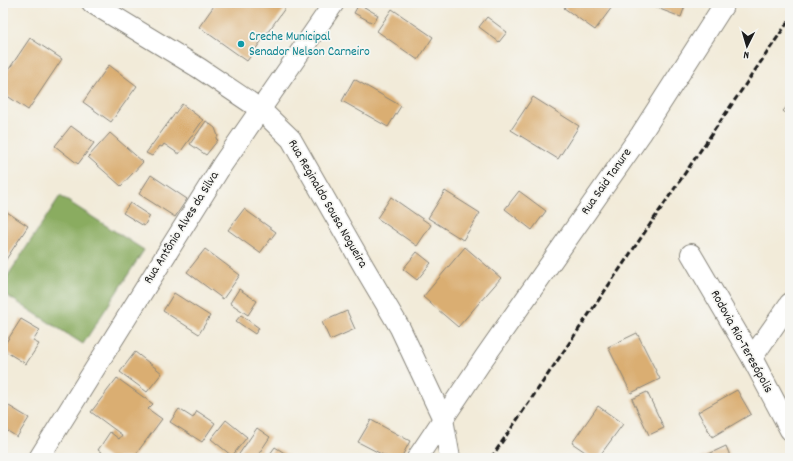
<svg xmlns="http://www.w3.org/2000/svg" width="793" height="461" font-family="Dekko,sans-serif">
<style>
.forest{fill:#8aac61;stroke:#53643e}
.building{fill:#daae72}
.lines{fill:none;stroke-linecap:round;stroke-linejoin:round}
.minor-casing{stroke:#87847a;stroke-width:22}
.minor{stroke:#fff;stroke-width:20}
.rail{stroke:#1c1c1c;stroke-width:3;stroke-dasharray:6 3;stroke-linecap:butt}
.culture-dot{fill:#0f9aa8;stroke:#f6f6f2;stroke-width:1.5}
.labels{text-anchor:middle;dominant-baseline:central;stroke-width:3.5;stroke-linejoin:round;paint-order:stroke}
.culture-label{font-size:13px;fill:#0d838f;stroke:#f6f6f2;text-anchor:start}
.street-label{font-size:13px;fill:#1c1c1c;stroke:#f6f6f2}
</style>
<rect width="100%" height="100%" fill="#f6f6f2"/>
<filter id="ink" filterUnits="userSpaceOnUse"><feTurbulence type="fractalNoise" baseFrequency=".025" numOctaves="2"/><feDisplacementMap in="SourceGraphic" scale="8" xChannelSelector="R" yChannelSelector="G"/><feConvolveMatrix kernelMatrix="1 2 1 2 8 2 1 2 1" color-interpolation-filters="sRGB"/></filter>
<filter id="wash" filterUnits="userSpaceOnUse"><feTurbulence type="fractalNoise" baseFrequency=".012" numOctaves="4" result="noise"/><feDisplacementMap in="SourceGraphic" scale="16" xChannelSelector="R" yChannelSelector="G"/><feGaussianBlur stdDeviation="0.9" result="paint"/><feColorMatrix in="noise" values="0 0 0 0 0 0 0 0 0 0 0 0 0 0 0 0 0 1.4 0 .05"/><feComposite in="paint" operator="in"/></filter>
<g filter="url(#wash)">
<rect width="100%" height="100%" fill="#f2ebd9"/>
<polygon class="forest" points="60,196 144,250 83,344 3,293 3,283"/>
<g id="blocks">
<g class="building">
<polygon points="216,3 286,3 288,4 247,61 199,27"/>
<polygon points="568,3 615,3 595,30 564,8"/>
<polygon points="650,3 686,3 681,17 649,5"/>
<polygon points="359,4 378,15 373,23 354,13"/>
<polygon points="392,9 433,37 418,60 377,31"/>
<polygon points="487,17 507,32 499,42 479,27"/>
<polygon points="30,38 62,59 28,110 3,93 3,78"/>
<polygon points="109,65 137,86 111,122 83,102"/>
<polygon points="354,79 401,106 388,127 342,101"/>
<polygon points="533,97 579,126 558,159 511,130"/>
<polygon points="790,103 790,117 783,111"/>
<polygon points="182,104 203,120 179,154 164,144 162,147 160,146 152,156 146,153"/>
<polygon points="206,121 215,128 218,136 216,139 218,140 206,155 190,144"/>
<polygon points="71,126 94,143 78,164 55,146"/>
<polygon points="110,133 143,162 121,186 88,157"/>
<polygon points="151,175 187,199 175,217 139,194"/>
<polygon points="445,191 480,213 463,240 428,218"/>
<polygon points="519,191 546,211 532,230 505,209"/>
<polygon points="391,197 431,225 417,246 377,218"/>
<polygon points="130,203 150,216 144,226 123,213"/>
<polygon points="244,209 276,232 260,253 228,230"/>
<polygon points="7,212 28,226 3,264 3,218"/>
<polygon points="465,247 501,278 458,327 423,297"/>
<polygon points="205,249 240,275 223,299 187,272"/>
<polygon points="417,252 431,263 417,280 403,269"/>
<polygon points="239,289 257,301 248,315 230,303"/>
<polygon points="174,293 210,316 199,334 163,311"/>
<polygon points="347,311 355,329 330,340 322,322"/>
<polygon points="241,315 259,328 255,334 236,321"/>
<polygon points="21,319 40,330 33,341 39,344 26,364 3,350 3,347"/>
<polygon points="637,333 660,379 631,393 608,347"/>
<polygon points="135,352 162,373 147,392 120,372"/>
<polygon points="117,378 153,404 148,409 162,419 133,458 109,458 98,450 110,432 119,439 122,435 91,412"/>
<polygon points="737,390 751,414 712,437 698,412"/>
<polygon points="647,392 664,428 649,435 632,399"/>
<polygon points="9,406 29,418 17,437 3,428 3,415"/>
<polygon points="598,406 623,424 598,458 594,458 572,443"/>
<polygon points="179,409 193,418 197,411 215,423 202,442 170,422"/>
<polygon points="226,420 247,437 232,456 211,439"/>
<polygon points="371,420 410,441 401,458 389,458 358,442"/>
<polygon points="257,428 270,437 256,458 239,458 237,457"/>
<polygon points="726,446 731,458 700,458"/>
<polygon points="275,447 291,457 290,458 267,458"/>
</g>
</g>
</g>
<g filter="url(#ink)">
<use href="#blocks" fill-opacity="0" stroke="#87847a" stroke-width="1"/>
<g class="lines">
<g class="minor-casing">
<g id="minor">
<polyline points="92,3 199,68 260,109 291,139 364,267 400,328 443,419 450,458"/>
<polyline points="691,254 752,358 790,430"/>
<polyline points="752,358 790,303"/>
<polyline points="39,458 222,165 334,3"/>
<polyline points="417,458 484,358 641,134 725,3"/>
</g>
</g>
<use href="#minor" class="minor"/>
<polyline class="rail" points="491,458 790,19"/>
</g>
</g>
<circle class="culture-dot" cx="241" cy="44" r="4"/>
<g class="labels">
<g class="culture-label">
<text x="249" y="37">Creche Municipal<tspan x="249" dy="15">Senador Nelson Carneiro</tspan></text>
</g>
<g class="street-label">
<text transform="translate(607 182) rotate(-55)">Rua Said Tanure</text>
<text transform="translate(327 204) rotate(60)">Rua Reginaldo Sousa Nogueira</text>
<text transform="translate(182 228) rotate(-58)">Rua Antônio Alves da Silva</text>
<text transform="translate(741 342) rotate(61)">Rodovia Rio-Teresópolis</text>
</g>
</g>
<rect width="793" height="461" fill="none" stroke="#f6f6f2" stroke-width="16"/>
<g transform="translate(747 46) rotate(185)" stroke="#f6f6f2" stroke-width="3" paint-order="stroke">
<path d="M0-3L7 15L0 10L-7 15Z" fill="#1c1c1c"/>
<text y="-6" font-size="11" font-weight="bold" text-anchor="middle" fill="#1c1c1c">N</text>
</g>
</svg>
